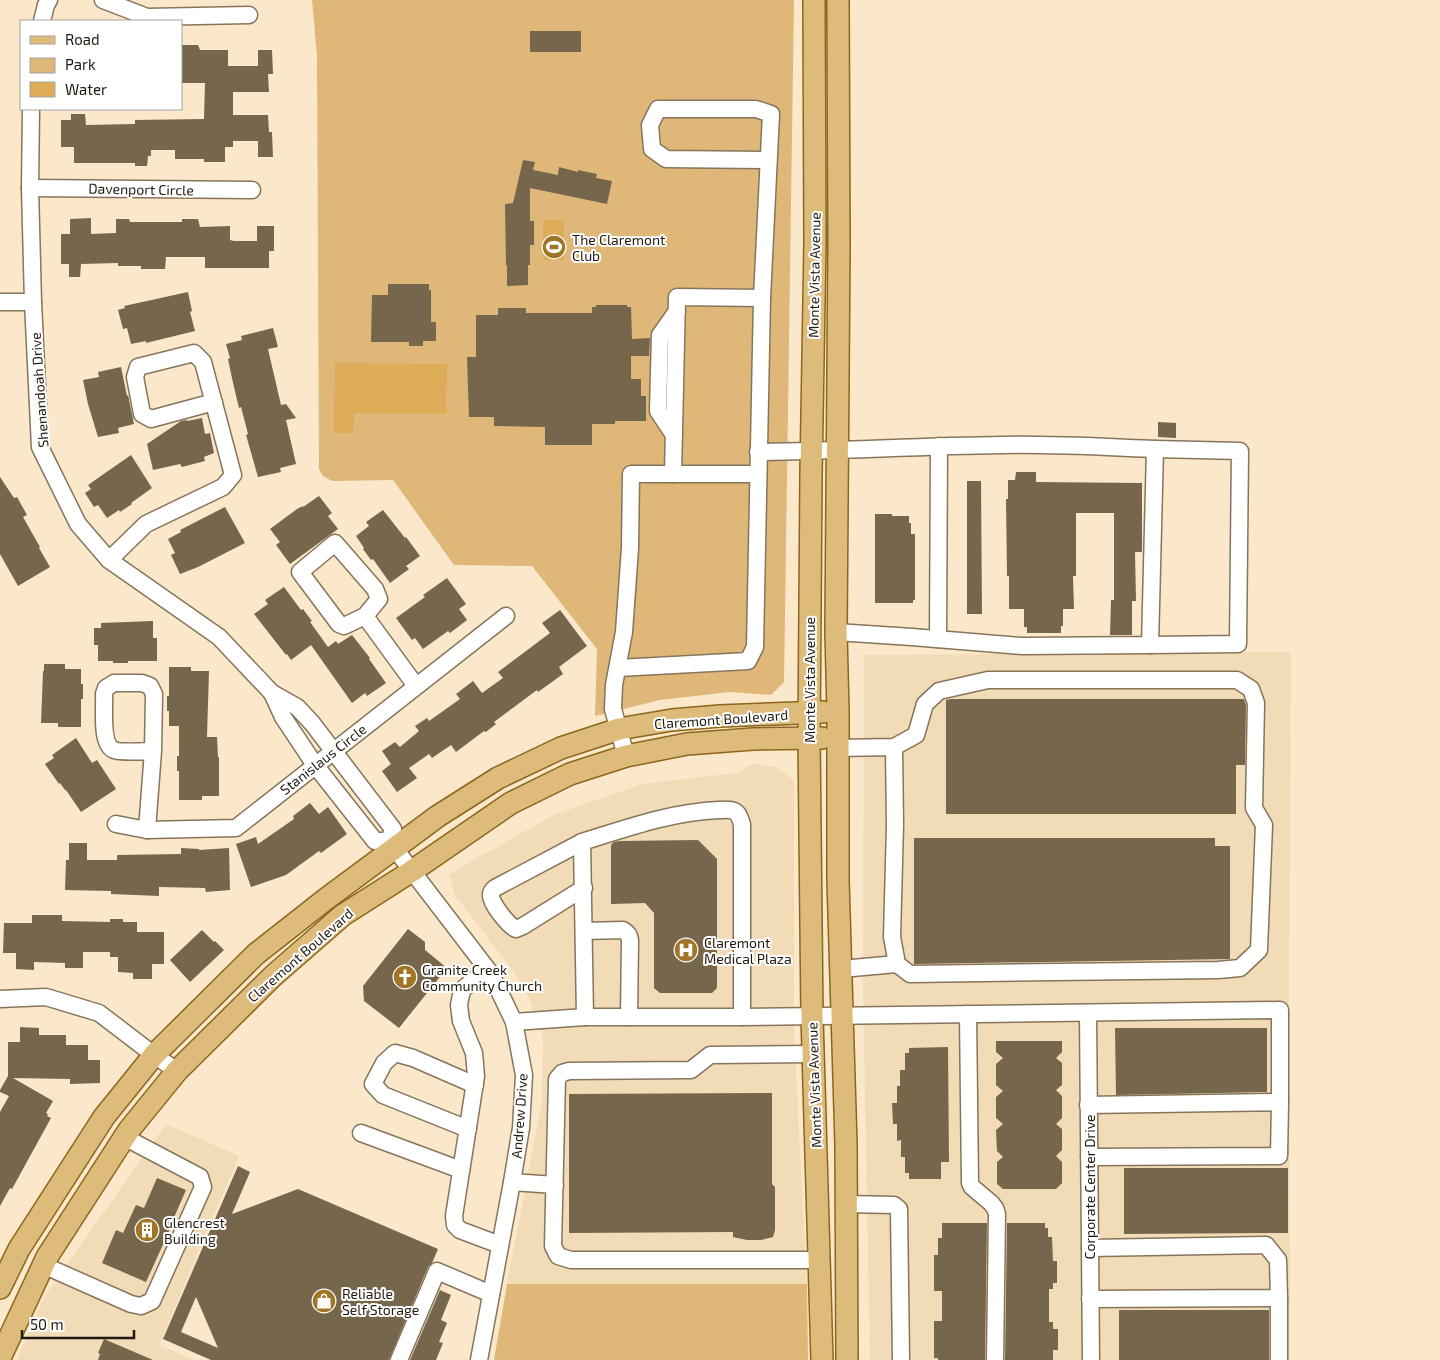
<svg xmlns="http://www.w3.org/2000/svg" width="1440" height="1360" font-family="'Exo 2',sans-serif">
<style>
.built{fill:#f2dbb7}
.green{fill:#deb779}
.water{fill:#ddac58}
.building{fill:#76664c;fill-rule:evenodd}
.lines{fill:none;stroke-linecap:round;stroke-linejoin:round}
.minor-casing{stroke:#86755b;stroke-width:19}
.major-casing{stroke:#8c661c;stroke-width:24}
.minor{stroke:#fff;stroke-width:16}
.major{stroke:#ddbc7b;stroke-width:21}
.labels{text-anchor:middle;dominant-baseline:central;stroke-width:4;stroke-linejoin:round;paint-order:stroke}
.street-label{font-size:14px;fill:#211a0f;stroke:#fff}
.poi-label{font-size:14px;fill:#211a0f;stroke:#fff;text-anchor:start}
</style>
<rect width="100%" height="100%" fill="#fbe8ca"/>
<g class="built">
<polygon points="1291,652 1289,985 1290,1360 870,1360 863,989 864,655"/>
<polygon points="752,764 775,767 794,780 794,1036 807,1284 507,1284 542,1101 543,1037 525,987 455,895 449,875 472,861 556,814 642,784 737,773"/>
<polygon points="166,1124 239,1156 159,1345 194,1360 17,1360 45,1296"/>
</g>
<g class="green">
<polygon points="312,0 794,0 784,682 771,695 730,692 660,700 595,716 597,649 532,566 454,565 393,480 332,481 323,476 319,469 317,56"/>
<polygon points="507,1284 807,1284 808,1360 494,1360"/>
</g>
<g class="water">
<rect x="543" y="220" width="21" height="40"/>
<polygon points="335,363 447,364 446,414 354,413 353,433 334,433"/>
</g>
<g class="building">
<rect x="530" y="31" width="51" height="21"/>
<polygon points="182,45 198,45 200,50 228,50 228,66 258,66 258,50 272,50 273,74 268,74 269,92 233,92 233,115 268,115 269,132 272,132 273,157 258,157 258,141 233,141 233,147 225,147 225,162 204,162 204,159 175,159 175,150 151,150 151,156 148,156 147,166 135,166 135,163 74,163 74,147 61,147 61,120 71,120 71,114 85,114 86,125 135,124 135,120 204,119 205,83 181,83"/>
<polygon points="523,160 535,162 533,170 558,175 559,167 578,172 578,170 597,174 596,178 612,181 607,204 530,188 530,221 534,221 534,245 530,245 530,265 528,265 528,285 507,286 507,265 506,265 505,204 513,203"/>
<polygon points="91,218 91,234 116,233 116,219 129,219 130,222 182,222 182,219 198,219 200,227 230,226 230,240 234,241 257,241 257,226 274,226 274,251 269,251 269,268 205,268 205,257 166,257 165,269 141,269 141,266 118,266 118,263 81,264 80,277 69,277 69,264 61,264 61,234 70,234 70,219"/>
<polygon points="388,284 429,284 429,290 431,290 431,322 436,322 436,341 423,341 423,346 409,346 409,342 371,342 372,295 388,295"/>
<polygon points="188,292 192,311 190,312 195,331 146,343 146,341 131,344 127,328 123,329 118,310 125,308 124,306"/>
<polygon points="596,305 627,305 627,307 631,307 632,339 650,338 649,356 631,356 631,379 641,379 641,396 646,396 646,421 615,421 615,424 592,424 592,445 545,445 545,427 494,426 494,417 469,417 467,357 476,357 476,315 498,315 498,308 526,308 526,313 592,313 592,307 596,307"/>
<polygon points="273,328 278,347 268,349 281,405 286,404 296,418 286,420 296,464 280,468 281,472 258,477 246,435 248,434 241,407 239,408 233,383 228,359 230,358 226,344 242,340 241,336"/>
<polygon points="121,367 127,396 128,395 134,424 118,428 119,433 98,437 88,404 83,380 99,377 98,372"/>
<polygon points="202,418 205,434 210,433 214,453 204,457 205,461 182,467 180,464 153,470 147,444 181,421 187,420 187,421"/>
<polygon points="1158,422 1176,423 1176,438 1158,437"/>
<polygon points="131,455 152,488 131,503 132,504 120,512 119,510 107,518 98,505 94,507 85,493 91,489 88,485"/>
<polygon points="1016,472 1036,472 1036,482 1142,483 1142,552 1135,552 1136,601 1132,601 1132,635 1110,635 1111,600 1114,600 1114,513 1076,513 1076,576 1073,576 1074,609 1063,609 1063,626 1061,626 1061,633 1027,633 1027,627 1024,627 1024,609 1009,609 1009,576 1007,576 1006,499 1008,499 1008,480 1015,480"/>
<polygon points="0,477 14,498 17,497 27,515 23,517 40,547 39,548 50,567 18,586 0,554"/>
<polygon points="967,481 981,481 982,614 967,614"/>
<polygon points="319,496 332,513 328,516 338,529 290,564 276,545 280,542 270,529 297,509 303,506 303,507"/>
<polygon points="225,507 245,543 198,567 180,574 171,555 175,553 168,539 181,532 180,530"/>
<polygon points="383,510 405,538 406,537 420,556 406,566 409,569 390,583 373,559 371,560 363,549 364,548 356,536 369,526 366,522"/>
<polygon points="875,514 892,514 892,516 909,516 909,523 911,523 911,534 915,534 915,600 913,600 913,603 875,603"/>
<polygon points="447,578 466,604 459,609 467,620 450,633 448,631 423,649 415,638 412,640 396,618 425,597 423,595"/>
<polygon points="284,587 301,610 303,609 312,621 310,622 328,647 336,641 338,644 352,635 370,658 369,659 386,683 367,696 365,693 352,703 311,645 291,660 287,654 286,655 254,614 268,604 265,600"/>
<polygon points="560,610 587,646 559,667 563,674 538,692 537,690 494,722 496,724 486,732 484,731 456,752 451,745 432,758 429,754 409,768 417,778 397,792 382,771 391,764 382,751 395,742 400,747 419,731 415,726 427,718 429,721 460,699 456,694 473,681 482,693 503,678 498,672 550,633 542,623"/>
<polygon points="153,621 153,638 157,638 157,661 128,661 128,663 113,663 113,661 98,661 98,645 94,645 94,628 101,628 101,623"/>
<polygon points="44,664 65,664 65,669 81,669 81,684 83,684 83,699 81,699 81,727 58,727 58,723 41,723 43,671 44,671"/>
<polygon points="169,667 191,667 191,671 209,671 207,737 217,737 218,757 219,757 219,796 202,796 202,800 179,800 179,771 177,771 177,756 179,756 179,726 169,726 169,711 167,711 167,696 169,696"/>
<polygon points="951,699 1244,699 1246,705 1245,765 1236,765 1236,814 946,814 946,700"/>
<polygon points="76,738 92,763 97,760 116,789 81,812 66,790 65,790 60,783 59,784 45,764 54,758 52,755"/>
<polygon points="310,803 319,814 328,807 347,834 321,853 319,851 286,875 251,887 236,844 256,837 258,844 294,819 293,816"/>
<polygon points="914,838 1215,838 1215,846 1230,846 1230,959 914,964"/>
<polygon points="698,840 717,859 717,988 712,993 660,993 654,988 654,913 645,903 611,904 611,845 614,842 620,841"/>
<polygon points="69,843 87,843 87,860 117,860 117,855 181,854 181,848 199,849 199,850 229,848 230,890 206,892 205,888 159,887 159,896 111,894 111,891 65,890 66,860 69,860"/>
<polygon points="32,915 62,915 62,921 110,922 110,919 123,919 123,922 137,922 137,932 164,932 164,964 152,964 152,979 133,979 133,973 118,972 118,957 110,957 110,952 83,952 83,968 65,968 65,963 34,962 34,970 16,969 16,953 3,953 4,923 32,923"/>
<polygon points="408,929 425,942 425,950 447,968 399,1028 364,1001 363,986"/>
<polygon points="202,930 214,942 215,941 224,950 190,982 170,960"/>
<polygon points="20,1027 39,1028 39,1035 66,1035 66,1045 88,1045 88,1060 100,1060 100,1083 70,1084 70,1079 13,1078 53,1101 46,1113 48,1114 47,1116 51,1118 12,1189 10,1188 0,1206 0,1112 9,1096 0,1092 0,1090 8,1076 8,1042 20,1042"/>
<polygon points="1115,1028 1267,1028 1267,1092 1116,1095"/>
<polygon points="996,1041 1062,1041 1062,1052 1056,1058 1062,1063 1062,1085 1056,1090 1062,1096 1062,1118 1056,1124 1062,1129 1062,1150 1056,1156 1062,1162 1062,1183 1056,1189 1003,1189 997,1184 997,1162 1003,1157 997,1151 996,1130 1003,1124 996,1118 996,1097 1003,1091 996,1085 996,1064 1003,1058 996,1052"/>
<polygon points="948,1047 949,1162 941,1162 941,1179 909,1179 909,1173 905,1173 905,1157 901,1157 901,1140 897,1141 897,1124 893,1124 892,1103 897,1103 897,1086 900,1086 900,1070 905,1070 905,1053 909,1053 909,1048"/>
<polygon points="772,1093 772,1184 775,1187 775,1230 773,1237 761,1240 747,1240 733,1237 733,1232 569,1233 569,1094"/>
<path d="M238,1166L250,1172L232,1214L298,1189L438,1249L432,1263L428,1267L389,1360H211L163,1339ZM196,1297L218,1348L181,1332Z"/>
<polygon points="1124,1168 1288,1168 1288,1233 1124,1234"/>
<polygon points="157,1178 186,1190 169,1229 170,1229 146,1282 102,1263 116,1230 123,1233 136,1205 144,1208"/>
<polygon points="942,1223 987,1223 985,1360 938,1360 938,1358 934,1358 934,1321 942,1321 942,1291 934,1291 934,1255 938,1255 938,1238 942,1238"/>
<polygon points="1007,1223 1045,1223 1045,1228 1048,1228 1048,1237 1052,1237 1053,1261 1057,1261 1057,1283 1053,1283 1053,1289 1049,1289 1049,1322 1053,1322 1053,1329 1058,1329 1058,1350 1053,1350 1053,1360 1005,1360"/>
<polygon points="440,1290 451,1295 441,1320 447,1323 439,1342 443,1343 436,1360 410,1360"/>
<rect x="1119" y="1310" width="150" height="50"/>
<polygon points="104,1339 153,1360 98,1360 100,1354 98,1353"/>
</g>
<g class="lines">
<g class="minor-casing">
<g id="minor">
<polyline points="103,0 147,17 249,15"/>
<polyline points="42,21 46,5 49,0"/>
<polyline points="31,109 30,188 33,302 40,447 78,524 109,560 219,637 272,693 297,707 312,723 393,829 389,841"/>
<polyline points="30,188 252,190"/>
<polyline points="0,302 33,302"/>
<polyline points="674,435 658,411 660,335 677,311"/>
<path d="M758,452C840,451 921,446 1002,445C1053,444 1104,447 1155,449L1150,645L1022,646L912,637L836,632"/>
<polyline points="673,474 677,297 762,298"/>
<polyline points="109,560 146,524 223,487 233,475 203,362 194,353 138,367 135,377 142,414 151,419 214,402"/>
<polyline points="365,616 344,626 339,624 300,572 335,543 375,589 379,599 365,616 416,686"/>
<polyline points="938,639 939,446"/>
<polyline points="1150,645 1238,644 1240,451 1155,449"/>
<polyline points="618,668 748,661 755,647 762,298 771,114 756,109 658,109 650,125 652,149 666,159 769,160"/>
<polyline points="272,693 283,717 315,765 375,841 389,841"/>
<polyline points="837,748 894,747 916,735 925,704 939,691 988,680 1237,680 1251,689 1256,703 1254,808 1264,825 1259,950 1240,968 1218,970 910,974 897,964 892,937 895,825 894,747"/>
<polyline points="626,756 613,709 614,685 624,632 630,548 631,474 758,474"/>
<polyline points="116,824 147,830 236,828 506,616"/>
<path d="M147,830L153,751L154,694L150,686L142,683H114L106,688L104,694C105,708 100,744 114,750C121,753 145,751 153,751"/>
<polyline points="389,841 491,974 514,1022 524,1075 521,1128 512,1182 479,1360"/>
<path d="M582,842L495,888C492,891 491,891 491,895C490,903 509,926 516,929L523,926L584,888"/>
<path d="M584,931L623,930C628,933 629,935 630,940L629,1017"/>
<polyline points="487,969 462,990 459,1005 461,1021 474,1053 476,1076 454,1216 455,1225 460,1230 500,1245"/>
<polyline points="841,969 897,964"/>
<polyline points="0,999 46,997 99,1013 154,1055 177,1071"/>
<polyline points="1088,1013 1091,1360"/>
<polyline points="968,1014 970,1183 972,1187 991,1203 995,1208 997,1214 995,1360"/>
<path d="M585,1017L582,842C627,828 671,812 719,810C723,810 730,809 734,811C739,813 740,819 742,824V1017"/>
<polyline points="514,1022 585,1017 742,1017 1280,1010 1280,1102"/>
<polyline points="813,1054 710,1055 691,1070 569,1071 562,1073 557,1079 553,1246 558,1256 571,1260 819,1260"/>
<polyline points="1088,1105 1280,1102 1279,1156 1089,1157"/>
<polyline points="468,1129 383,1095 373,1084 384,1063 395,1053 413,1058 475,1085"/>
<polyline points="361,1133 461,1170"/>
<polyline points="512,1182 555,1185"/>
<polyline points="846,1204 894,1205 899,1209 901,1360"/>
<polyline points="1090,1248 1266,1245 1278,1260 1279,1298 1090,1299"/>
<polyline points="43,1265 131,1304 141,1306 152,1301 203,1187 200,1177 124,1137"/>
<polyline points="399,1360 437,1271 491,1294"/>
<polyline points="1279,1360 1279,1298"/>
</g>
</g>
<g class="major-casing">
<g id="major">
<polyline points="814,0 815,243 811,474 809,738 812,1016 822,1360"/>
<polyline points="838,0 839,244 836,632 838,712 838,880 846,1144 847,1360"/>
<polyline points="0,1288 19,1249 104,1117 154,1055 256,954 326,899 438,816 498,778 561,748 619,729 672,720 720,716 823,712"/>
<polyline points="0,1358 47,1257 129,1130 177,1071 273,976 343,915 412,871 511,803 570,774 626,756 687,744 753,739 822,738"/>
</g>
</g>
<use href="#minor" class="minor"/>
<use href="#major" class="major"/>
</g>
<defs>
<g id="stadium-disc" transform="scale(1.25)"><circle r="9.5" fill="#a07525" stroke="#fff"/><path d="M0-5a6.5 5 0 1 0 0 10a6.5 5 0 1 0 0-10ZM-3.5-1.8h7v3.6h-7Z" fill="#fff"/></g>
<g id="hospital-disc" transform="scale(1.25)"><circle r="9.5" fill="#a07525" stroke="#fff"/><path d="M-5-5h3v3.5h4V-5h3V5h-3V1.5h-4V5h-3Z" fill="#fff"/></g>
<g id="church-disc" transform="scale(1.25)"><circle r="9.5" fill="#a07525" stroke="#fff"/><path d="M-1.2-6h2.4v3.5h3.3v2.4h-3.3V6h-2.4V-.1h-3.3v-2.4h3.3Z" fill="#fff"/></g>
<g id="building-disc" transform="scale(1.25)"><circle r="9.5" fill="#a07525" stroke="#fff"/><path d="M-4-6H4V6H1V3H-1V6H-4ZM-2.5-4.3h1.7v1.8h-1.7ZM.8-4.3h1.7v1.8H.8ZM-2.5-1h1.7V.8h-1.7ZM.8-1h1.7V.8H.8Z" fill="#fff"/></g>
<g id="shop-disc" transform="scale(1.25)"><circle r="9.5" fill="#a07525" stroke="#fff"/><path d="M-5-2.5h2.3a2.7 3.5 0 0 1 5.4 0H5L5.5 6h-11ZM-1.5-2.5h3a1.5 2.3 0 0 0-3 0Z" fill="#fff"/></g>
</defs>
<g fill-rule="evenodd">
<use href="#stadium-disc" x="554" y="247"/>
<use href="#hospital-disc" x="686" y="950"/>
<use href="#church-disc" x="405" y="977"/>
<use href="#building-disc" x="147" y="1230"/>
<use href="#shop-disc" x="324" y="1301"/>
</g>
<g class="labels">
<g class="street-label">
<text transform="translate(141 189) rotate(1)">Davenport Circle</text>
<text transform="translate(814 275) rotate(-89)">Monte Vista Avenue</text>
<text transform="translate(39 390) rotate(-94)">Shenandoah Drive</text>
<text transform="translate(809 680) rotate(-90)">Monte Vista Avenue</text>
<text transform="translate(721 719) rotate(-4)">Claremont Boulevard</text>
<text transform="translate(323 759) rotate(-38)">Stanislaus Circle</text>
<text transform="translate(300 955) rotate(-41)">Claremont Boulevard</text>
<text transform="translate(814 1085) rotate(-92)">Monte Vista Avenue</text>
<text transform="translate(519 1116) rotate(-86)">Andrew Drive</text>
<text transform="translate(1089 1187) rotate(-90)">Corporate Center Drive</text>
</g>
<g class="poi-label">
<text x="572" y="239">The Claremont<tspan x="572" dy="16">Club</tspan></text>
<text x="704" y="942">Claremont<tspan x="704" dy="16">Medical Plaza</tspan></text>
<text x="422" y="969">Granite Creek<tspan x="422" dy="16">Community Church</tspan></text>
<text x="164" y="1222">Glencrest<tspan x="164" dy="16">Building</tspan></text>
<text x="342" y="1293">Reliable<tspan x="342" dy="16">Self Storage</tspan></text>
</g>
</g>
<rect x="20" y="20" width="162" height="90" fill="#ffffff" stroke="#a6a39f"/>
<rect x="30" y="36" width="25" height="8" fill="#ddbc7b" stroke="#a6a39f"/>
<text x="65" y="45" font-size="15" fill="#211a0f">Road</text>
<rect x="30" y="58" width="25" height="15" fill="#deb779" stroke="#a6a39f"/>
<text x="65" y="70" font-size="15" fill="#211a0f">Park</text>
<rect x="30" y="82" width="25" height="15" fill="#ddac58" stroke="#a6a39f"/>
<text x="65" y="95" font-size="15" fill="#211a0f">Water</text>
<path d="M22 1330v8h112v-8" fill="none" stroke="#211a0f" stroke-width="2.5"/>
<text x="30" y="1330" font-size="15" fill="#211a0f" stroke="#ffffff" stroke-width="4" paint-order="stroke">50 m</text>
</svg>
